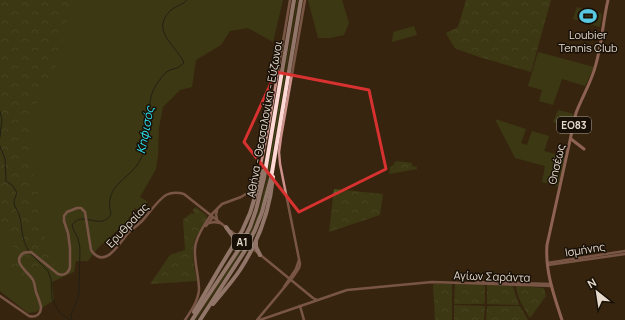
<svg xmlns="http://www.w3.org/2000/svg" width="625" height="320" font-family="Manrope,sans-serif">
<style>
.grass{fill:#425119}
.forest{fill:url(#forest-crowns)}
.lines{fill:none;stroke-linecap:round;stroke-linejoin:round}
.stream{stroke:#0b1a1c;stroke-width:1}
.secondary{stroke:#cb918a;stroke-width:2.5}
.primary{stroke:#f9ada5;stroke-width:3}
.highway{stroke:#fed8d4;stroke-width:4}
.secondary-bridge{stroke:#cb918a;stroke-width:2.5}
.marked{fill:none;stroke:#d73130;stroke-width:3;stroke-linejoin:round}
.labels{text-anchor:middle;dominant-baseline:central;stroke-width:3;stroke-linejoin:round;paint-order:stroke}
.shield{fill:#181007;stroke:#a89d92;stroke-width:1}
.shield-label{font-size:10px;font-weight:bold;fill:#e6dacd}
.poi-label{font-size:11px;fill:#e6dacd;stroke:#181007}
.street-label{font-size:11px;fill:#e6dacd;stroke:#181007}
.water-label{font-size:12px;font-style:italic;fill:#2de3f1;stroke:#181007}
</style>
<defs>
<pattern id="forest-crowns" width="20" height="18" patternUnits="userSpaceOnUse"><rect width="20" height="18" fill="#425119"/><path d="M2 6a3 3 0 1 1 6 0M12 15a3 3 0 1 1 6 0" fill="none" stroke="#5d6939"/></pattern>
</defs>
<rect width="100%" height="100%" fill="#37250f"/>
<g class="grass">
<polygon points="0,0 283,0 273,42 248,28 230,31 221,45 196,60 192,87 180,90 163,107 159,127 158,156 156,169 140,197 148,202 141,212 135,208 128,220 97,249 88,261 76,261 74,272 52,282 54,300 36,312 28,313 0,291"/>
<path d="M297,0H298L270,166C267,182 265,197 260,211C246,251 219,285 196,320H195L241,250L252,228L259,211L267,178Z"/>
<polygon points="308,0 342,0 349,23 344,35 330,38 318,38"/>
<polygon points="577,7 602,14 600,27 573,19"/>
<polygon points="414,26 417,35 392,42 393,34 394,34 393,32"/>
<polygon points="538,52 594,67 585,86 562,79 553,105 539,101 542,90 528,86"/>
<polygon points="558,110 574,114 571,127 553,122"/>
<polygon points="495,119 526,129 521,143 527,145 532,131 549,136 544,151 565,157 558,186 542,182 545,166 515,158"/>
</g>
<g class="forest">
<polygon points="0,0 72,0 70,12 63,33 62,50 54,75 30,115 28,152 39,200 41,230 54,252 57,263 29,279 9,278 13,247 0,222"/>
<polygon points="466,0 551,0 531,72 476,56 457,49 454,47 446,33 458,27"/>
<polygon points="397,161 412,163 412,166 417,167 417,169 389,174 390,167 393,165 395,162"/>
<polygon points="334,189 383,194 380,215 329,232"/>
<path d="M196,207L207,216C207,224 200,229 197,235C190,250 194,266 197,281L150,284L170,255L185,250L183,220L191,213L194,214L193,210V209Z"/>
<polygon points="434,284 451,284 452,285 452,320 435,320 433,285"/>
<polygon points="455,284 484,285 485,286 485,303 483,304 454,304"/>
<polygon points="487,285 513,286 515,293 519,305 487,304"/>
<path d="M516,286L544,288L546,296L530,318C524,308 517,298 516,286Z"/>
<polygon points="454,305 485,306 484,320 454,320"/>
<polygon points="487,306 520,306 528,320 486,320"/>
</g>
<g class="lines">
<g class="stream">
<polyline points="0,111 2,120 0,137"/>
<path d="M0,146L5,159L6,181L13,186L17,193C16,196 14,199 14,202C14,206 17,210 19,214C23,227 20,238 29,251"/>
<polyline points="31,254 48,271 51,279 52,298 59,312 70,320"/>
<path d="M72,320L71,315L77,301L79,292L80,248L78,238L74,231L72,225C83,209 101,232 111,214C103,182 133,180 142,156C146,146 148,134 149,123C150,109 148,98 156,85C159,81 163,74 168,71C171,69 176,69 179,67C181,66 182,64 184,63C177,46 151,32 169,12C174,6 182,6 187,0"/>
</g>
<g class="secondary">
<polyline points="217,211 216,214 217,220"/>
<polyline points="211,215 222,204 241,197 249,192 254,184 260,169 268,130 290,0"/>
<polyline points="209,223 214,222 220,223"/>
<polyline points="206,226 213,217"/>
<polyline points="231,231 239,238"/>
<polyline points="252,248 313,298 317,300"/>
<polyline points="547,263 625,251"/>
<polyline points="548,265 625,254"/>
<polyline points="476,282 551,284"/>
<polyline points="284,287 296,269 299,260"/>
<path d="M0,296L29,316C36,318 41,314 41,307C40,302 38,297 36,292C35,288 35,284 33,280C30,273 12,263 22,254C24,252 27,252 31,252L58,274C64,276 69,273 70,267V248L68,233L64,221V216L67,212L77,208H81L85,212L91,250C105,271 120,242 129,232C134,228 139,224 143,220C149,213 159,199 166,195C172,192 177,192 184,194L227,228"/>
<polyline points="300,306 304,320"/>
<path d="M185,320C191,311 198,301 199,290C199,276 194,262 195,249C195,239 205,223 211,215"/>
<polyline points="257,320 293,277 299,268 300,264 280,164 279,152 281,137 305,0"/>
<polyline points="260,320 347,290 432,282 552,286"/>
</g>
<g class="primary">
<polyline points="571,139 584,149"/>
<path d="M562,320C554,296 545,271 547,245L576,113C582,97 592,81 596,64C602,43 603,21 608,0"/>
</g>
<g class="highway">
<polyline points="226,227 234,238 235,243"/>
<polyline points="256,242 256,247 260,255"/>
<path d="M213,304C222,293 232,282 240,270C258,242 270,210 273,177"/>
<polyline points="194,312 219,269 242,231 250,213 263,171"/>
<polyline points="192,320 239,249 250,227 256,210 264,178 294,0"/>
<polyline points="200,320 244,252 255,230 262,212 271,178 301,0"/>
</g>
<polyline class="secondary-bridge" points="241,239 251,247"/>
</g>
<path d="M0 0H625V320H0ZM276,72L369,90L386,169L299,212L244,142Z" fill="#37250f" fill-opacity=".55" fill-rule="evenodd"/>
<path class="marked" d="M276,72L369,90L386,169L299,212L244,142Z"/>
<defs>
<g id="stadium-bare" transform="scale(1.38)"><path d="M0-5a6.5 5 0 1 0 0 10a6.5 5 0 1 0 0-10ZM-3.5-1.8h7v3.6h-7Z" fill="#58c9e3" stroke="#181007" stroke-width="2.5" paint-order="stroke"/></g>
</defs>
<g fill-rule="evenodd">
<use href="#stadium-bare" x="588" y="16"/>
</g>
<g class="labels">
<g class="shield">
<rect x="557" y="117" width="34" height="16" rx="3"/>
<rect x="232" y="234" width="20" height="16" rx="3"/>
</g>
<g class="shield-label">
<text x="574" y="125">ΕΟ83</text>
<text x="242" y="242">Α1</text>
</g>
<g class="poi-label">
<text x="588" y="34">Loubier<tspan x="588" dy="13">Tennis Club</tspan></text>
</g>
<g class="street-label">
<text transform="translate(264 119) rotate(-80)">Αθήνα - Θεσσαλονίκη - Εύζωνοι</text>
<text transform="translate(556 164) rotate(-77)">Θησέως</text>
<text transform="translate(127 225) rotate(-47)">Ερυθραίας</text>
<text transform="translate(585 249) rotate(-9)">Ισμήνης</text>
<text transform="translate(492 276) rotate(2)">Αγίων Σαράντα</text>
</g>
<g class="water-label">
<text transform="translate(145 130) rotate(-79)">Κηφισός</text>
</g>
</g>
<g transform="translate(597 292) rotate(330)" stroke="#181007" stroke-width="3" paint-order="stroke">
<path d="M0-3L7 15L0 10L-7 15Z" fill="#e6dacd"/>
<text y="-6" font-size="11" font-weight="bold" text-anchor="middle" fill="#e6dacd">N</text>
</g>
</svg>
